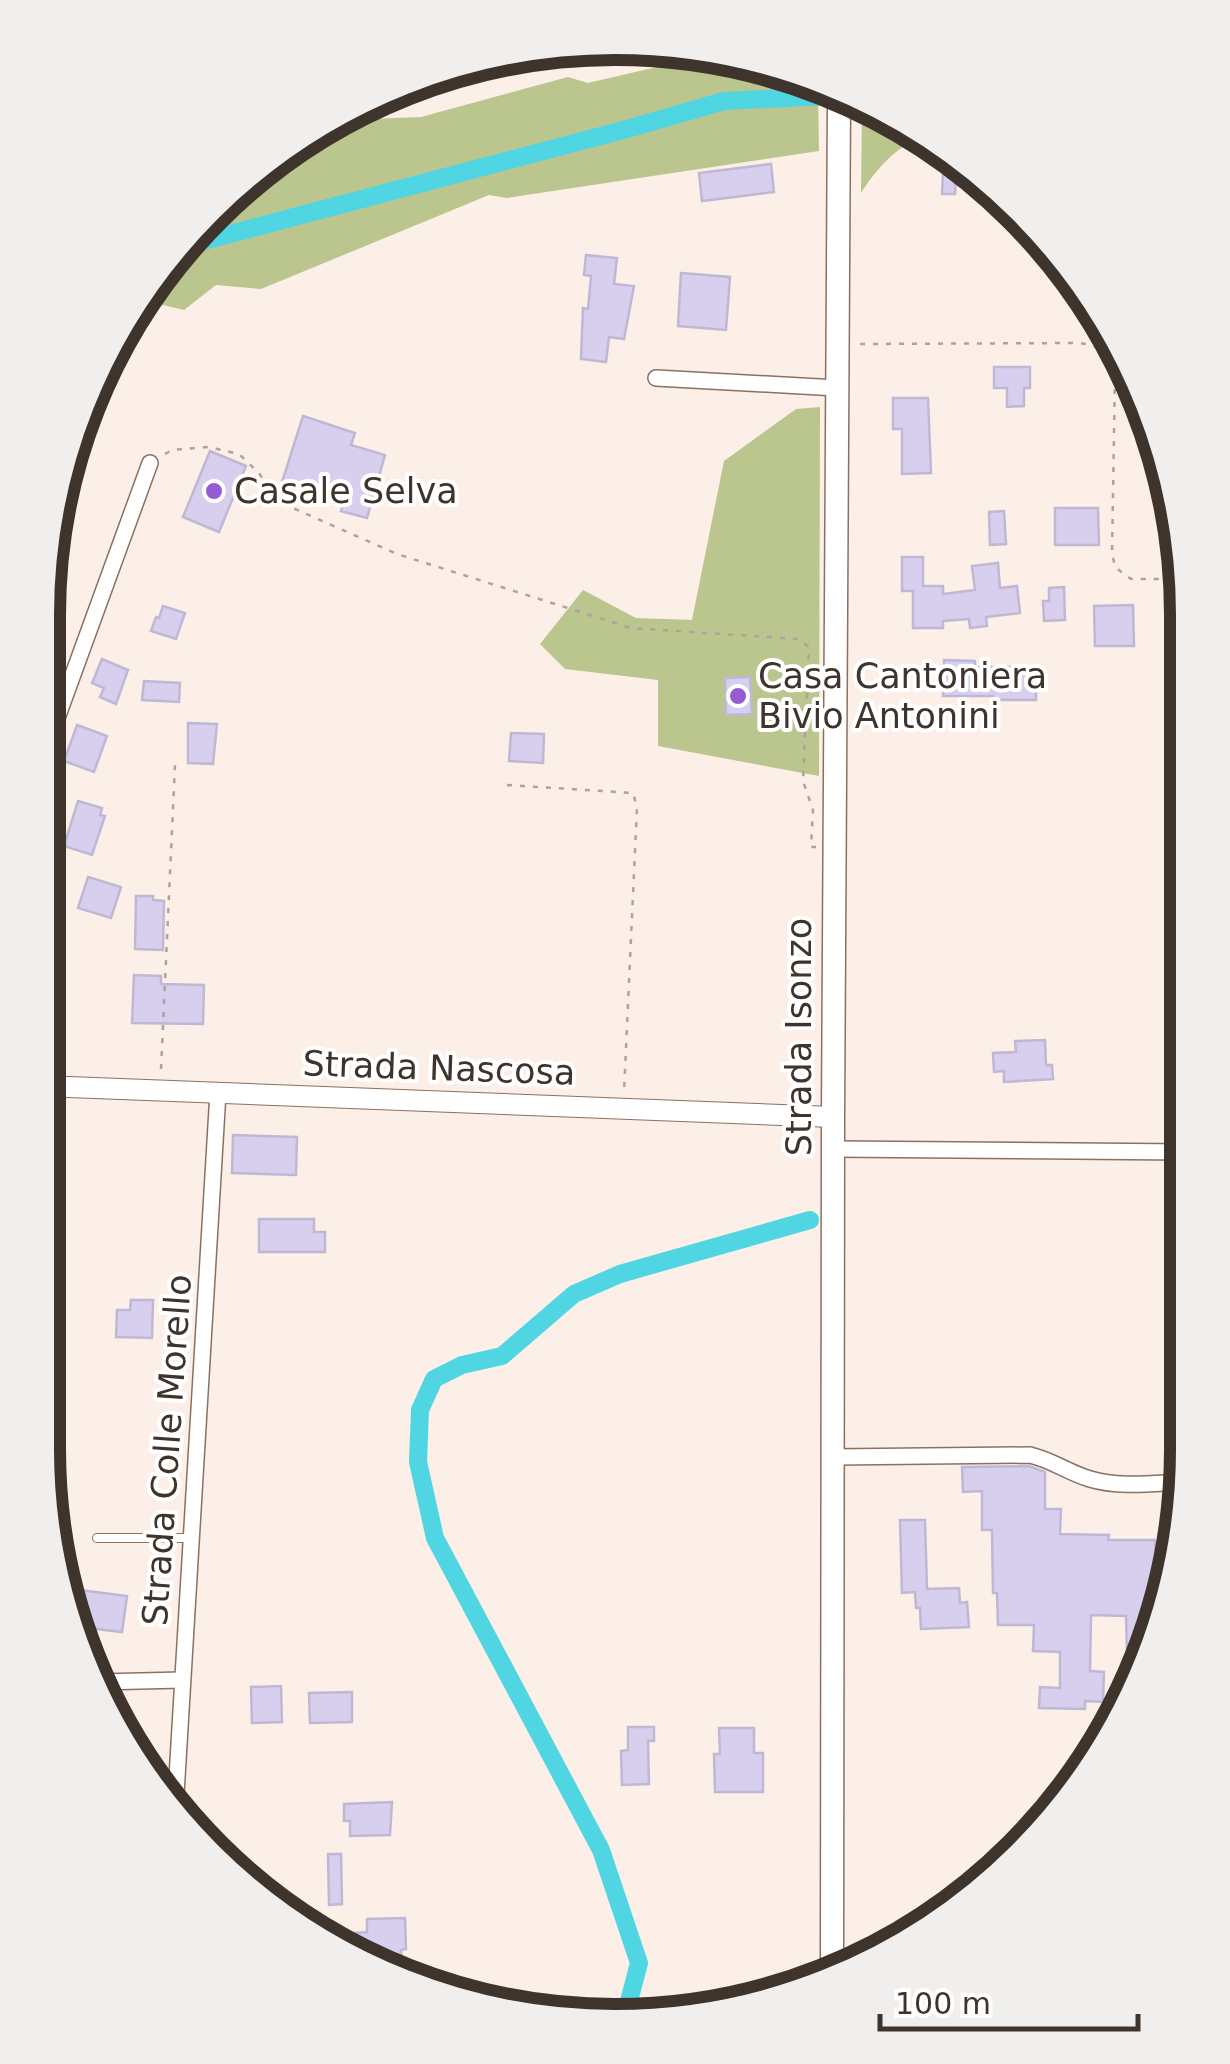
<svg xmlns="http://www.w3.org/2000/svg" width="1230" height="2064" font-family="'DejaVu Sans',sans-serif">
<style>
.green{fill:#bbc58e}
.lines{fill:none;stroke-linecap:round;stroke-linejoin:round}
.canal{stroke:#50d6e3;stroke-width:18}
.building{fill:#d7cfed;stroke:#bfb8d5;stroke-width:2.5}
.service-casing{stroke:#8a715f;stroke-width:10}
.minor-casing{stroke:#8a715f;stroke-width:18}
.tertiary-casing{stroke:#8a715f;stroke-width:22}
.secondary-casing{stroke:#8a715f;stroke-width:25}
.path{stroke:#aea29a;stroke-width:2.5;stroke-dasharray:5 8;stroke-linecap:butt}
.service{stroke:#fff;stroke-width:8}
.minor{stroke:#fff;stroke-width:15}
.tertiary{stroke:#fff;stroke-width:20}
.secondary{stroke:#fff;stroke-width:22}
.poi-dot{fill:#945bd3;stroke:#fff;stroke-width:4}
.labels{text-anchor:middle;dominant-baseline:central;stroke-width:8;stroke-linejoin:round;paint-order:stroke}
.poi-label{font-size:35px;fill:#3f342c;stroke:#fff;text-anchor:start}
.street-label{font-size:35px;fill:#3f342c;stroke:#fff}
.rim{fill:none;stroke:#3f342c;stroke-width:12}
</style>
<rect width="100%" height="100%" fill="#fbefe7"/>
<g class="green">
<polygon points="691,59 721,73 748,62 818,91 819,151 507,198 489,195 261,289 216,285 184,310 138,299 297,139 343,120 421,117 568,77 588,83"/>
<path d="M862,110L924,135C895,148 878,167 861,193Z"/>
<polygon points="820,407 819,776 658,746 658,680 565,669 540,644 583,590 636,618 692,620 724,461 796,409"/>
</g>
<g class="lines">
<g class="canal">
<polyline points="192,244 627,129 724,101 828,96"/>
<polyline points="624,2020 639,1963 601,1850 435,1538 418,1462 420,1410 434,1379 462,1365 502,1356 574,1294 620,1274 810,1220"/>
</g>
</g>
<g class="building">
<polygon points="944,149 957,160 955,194 942,194"/>
<polygon points="771,164 774,192 702,201 699,173"/>
<polygon points="586,255 617,258 614,284 634,286 624,339 609,337 606,362 581,359 583,308 588,309 591,276 584,275"/>
<polygon points="681,273 730,277 726,330 678,326"/>
<polygon points="994,367 1030,367 1030,388 1024,388 1024,406 1007,407 1007,388 994,388"/>
<polygon points="893,398 928,398 931,473 902,474 902,429 893,429"/>
<polygon points="303,416 355,433 351,445 385,455 367,518 341,511 343,503 282,482"/>
<polygon points="210,451 246,466 219,532 183,517"/>
<polygon points="1055,508 1098,508 1099,545 1055,545"/>
<polygon points="1004,511 1006,544 990,545 989,512"/>
<polygon points="902,557 923,557 923,586 943,586 943,594 975,590 972,566 998,563 1000,588 1017,586 1020,613 986,617 987,626 970,628 969,619 943,621 943,628 913,628 913,591 902,591"/>
<polygon points="1064,587 1065,620 1044,621 1043,601 1049,601 1049,588"/>
<polygon points="1133,605 1134,646 1095,646 1094,606"/>
<polygon points="163,606 185,613 176,639 151,631 156,617 159,618"/>
<polygon points="102,659 128,670 116,704 100,697 104,688 92,683"/>
<polygon points="944,660 975,661 975,667 1036,667 1036,700 993,700 993,696 943,696"/>
<polygon points="750,677 752,714 726,715 725,678"/>
<polygon points="144,681 180,683 179,702 142,700"/>
<polygon points="188,723 217,724 213,764 188,763"/>
<polygon points="77,725 107,736 94,772 64,761"/>
<polygon points="511,733 544,734 543,763 509,761"/>
<polygon points="78,801 102,808 100,815 105,816 92,855 64,846"/>
<polygon points="88,877 121,887 111,918 78,908"/>
<polygon points="136,896 153,896 153,900 164,901 163,950 135,949"/>
<polygon points="134,975 161,976 161,984 204,985 203,1024 132,1023"/>
<polygon points="1045,1040 1046,1065 1052,1065 1053,1079 1004,1082 1004,1071 994,1072 993,1053 1016,1052 1015,1041"/>
<polygon points="233,1135 297,1137 296,1175 232,1173"/>
<polygon points="259,1219 314,1219 314,1232 325,1232 325,1252 259,1252"/>
<polygon points="131,1300 153,1300 152,1338 116,1337 117,1310 130,1310"/>
<polygon points="1029,1466 1045,1472 1045,1509 1061,1509 1060,1534 1109,1535 1108,1540 1155,1540 1156,1636 1146,1655 1127,1655 1126,1616 1091,1615 1090,1671 1104,1672 1103,1702 1085,1701 1085,1709 1039,1708 1040,1687 1060,1688 1060,1652 1033,1651 1034,1625 998,1625 997,1593 993,1593 992,1530 982,1530 982,1491 963,1492 962,1467"/>
<polygon points="900,1520 925,1520 927,1589 959,1588 960,1603 967,1602 969,1627 921,1629 920,1608 916,1608 915,1592 902,1593"/>
<polygon points="65,1588 127,1596 122,1632 72,1626"/>
<polygon points="281,1686 282,1722 252,1723 251,1687"/>
<polygon points="352,1692 352,1722 310,1723 309,1693"/>
<polygon points="628,1727 654,1727 654,1741 648,1741 649,1784 622,1785 621,1751 628,1750"/>
<polygon points="719,1728 754,1728 754,1753 763,1753 763,1792 715,1792 714,1754 720,1754"/>
<polygon points="392,1802 390,1835 350,1836 350,1821 344,1821 344,1804"/>
<polygon points="328,1854 341,1854 342,1904 329,1905"/>
<polygon points="405,1918 406,1949 401,1950 402,1964 381,1964 356,1951 355,1933 367,1932 367,1919"/>
</g>
<g class="lines">
<g class="service-casing">
<polyline id="service" points="97,1538 192,1538"/>
</g>
<g class="minor-casing">
<g id="minor">
<polyline points="656,378 837,388"/>
<polyline points="44,754 150,463"/>
<polyline points="833,1149 1186,1152"/>
<path d="M833,1457L1030,1455C1052,1460 1069,1473 1090,1479C1120,1488 1155,1483 1186,1482"/>
<polyline points="99,1682 182,1680"/>
<polyline points="175,1811 218,1092"/>
</g>
</g>
<g class="tertiary-casing">
<polyline id="tertiary" points="43,1086 833,1117"/>
</g>
<g class="secondary-casing">
<polyline id="secondary" points="832,1974 833,1117 839,100"/>
</g>
<g class="path">
<path d="M860,344L1080,343C1100,346 1111,353 1115,373L1112,555L1116,568L1131,579H1186"/>
<polyline points="165,454 172,450 208,447 239,454 259,473 275,500 397,554 631,628 798,639 809,647 803,781 813,810 811,847 816,847"/>
<polyline points="507,785 633,793 637,807 624,1092"/>
<polyline points="161,1069 175,765"/>
</g>
<use href="#service" class="service"/>
<use href="#minor" class="minor"/>
<use href="#tertiary" class="tertiary"/>
<use href="#secondary" class="secondary"/>
</g>
<g class="poi-dot">
<circle cx="214" cy="491" r="10"/>
<circle cx="738" cy="696" r="10"/>
</g>
<g class="labels">
<g class="poi-label">
<text x="234" y="491">Casale Selva</text>
<text x="758" y="676">Casa Cantoniera<tspan x="758" dy="40">Bivio Antonini</tspan></text>
</g>
<g class="street-label">
<text transform="translate(799 1037) rotate(-90)">Strada Isonzo</text>
<text transform="translate(439 1068) rotate(2)">Strada Nascosa</text>
<text transform="translate(167 1450) rotate(-86)">Strada Colle Morello</text>
</g>
</g>
<path d="M0 0H1230V2064H0ZM615 60H615A555 555 0 0 1 1170 615V1449A555 555 0 0 1 615 2004H615A555 555 0 0 1 60 1449V615A555 555 0 0 1 615 60Z" fill="#f0efee" fill-rule="evenodd"/>
<path class="rim" d="M615 60H615A555 555 0 0 1 1170 615V1449A555 555 0 0 1 615 2004H615A555 555 0 0 1 60 1449V615A555 555 0 0 1 615 60Z"/>
<path d="M880 2014v15h258v-15" fill="none" stroke="#3f342c" stroke-width="5"/>
<text x="895" y="2014" font-size="30" fill="#3f342c" stroke="#ffffff" stroke-width="8" paint-order="stroke">100 m</text>
</svg>
